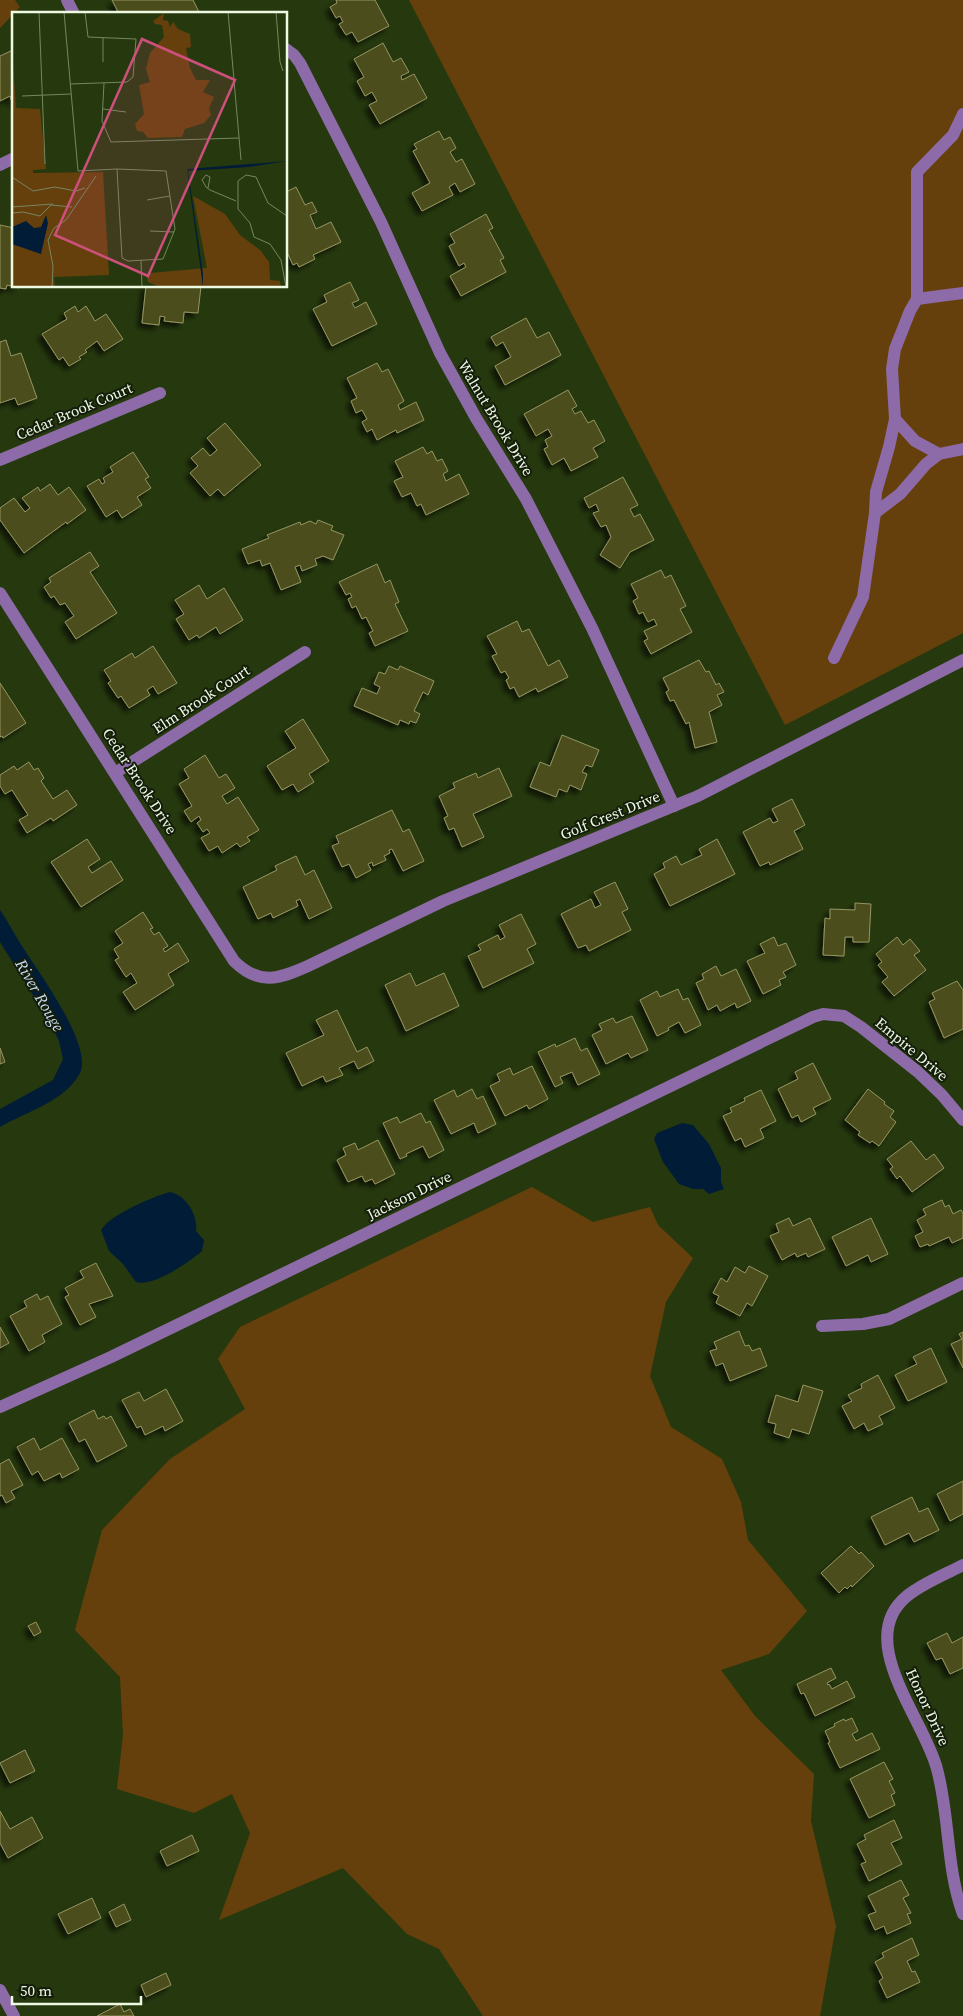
<svg xmlns="http://www.w3.org/2000/svg" width="963" height="2016" font-family="'Source Serif 4',serif">
<style>
.green{fill:#66400c}
.water{fill:#001c37}
.building{fill:#4c4d1b;stroke:#949562;filter:url(#shadow)}
.lines{fill:none;stroke-linecap:round;stroke-linejoin:round}
.minor{stroke:#8d6ba8;stroke-width:12}
.labels{text-anchor:middle;dominant-baseline:central;stroke-width:4;stroke-linejoin:round;paint-order:stroke}
.street-label{font-size:15px;fill:#edf9e1;stroke:#141d0b}
.water-label{font-size:16px;font-style:italic;fill:#c9dff5;stroke:#141d0b}
.inset-road{fill:none;stroke:#768662;stroke-width:1}
.view{fill:#cd507c;fill-opacity:0.15;stroke:#cd507c;stroke-width:2.5}
.inset-edge{fill:none;stroke:#edf9e1;stroke-width:2.5}
</style>
<defs>
<filter id="shadow"><feDropShadow dx="-4.5" dy="4.5" stdDeviation="2.5" flood-color="#0009"/></filter>
</defs>
<rect width="100%" height="100%" fill="#26390e"/>
<g class="green">
<polygon points="0,0 15,0 20,7 0,28"/>
<polygon points="409,0 963,0 963,633 785,725"/>
<polygon points="532,1187 593,1222 650,1207 658,1225 693,1258 666,1302 650,1376 671,1427 722,1459 741,1502 748,1540 807,1611 769,1654 721,1670 755,1716 814,1774 811,1821 836,1926 820,2016 483,2016 439,1949 407,1934 343,1868 219,1920 250,1833 232,1794 194,1813 117,1789 123,1735 120,1677 75,1630 102,1530 170,1459 245,1409 218,1359 240,1327"/>
</g>
<g class="water">
<path d="M0,910C8,921 14,934 22,946C36,969 96,1048 79,1075C63,1102 26,1112 0,1127V1109L53,1080L63,1059L59,1041L49,1021L0,942Z"/>
<polygon points="682,1123 693,1125 709,1144 721,1168 721,1182 724,1189 709,1194 703,1189 693,1189 679,1184 663,1162 654,1139 657,1133"/>
<path d="M170,1192C186,1195 198,1215 196,1231L204,1240L202,1251C189,1262 154,1287 136,1282L123,1264L109,1251L101,1230C110,1215 152,1197 170,1192Z"/>
</g>
<g class="building">
<polygon points="112,0 193,0 200,14 119,14"/>
<polygon points="336,0 375,0 389,26 358,42 352,32 346,35 339,24 343,22 340,16 336,18 330,7 337,3"/>
<polygon points="383,43 393,62 401,58 409,72 401,76 402,80 414,74 427,98 380,124 369,105 377,101 372,92 365,96 357,81 364,77 354,59"/>
<polygon points="13,50 14,102 12,102 10,96 0,101 0,56"/>
<polygon points="439,131 444,140 450,137 456,148 450,152 456,162 462,159 475,184 460,192 455,183 449,187 453,195 422,211 412,193 430,183 413,151 417,149 414,144"/>
<polygon points="296,187 305,205 312,202 317,212 310,215 316,229 331,222 341,242 313,255 315,259 299,267 297,263 293,265 286,250 286,192"/>
<polygon points="486,214 493,228 489,230 504,258 500,260 506,272 461,296 450,276 466,267 464,263 459,266 449,246 455,243 450,234"/>
<polygon points="0,225 14,228 14,286 19,286 19,288 7,285 6,289 0,288"/>
<polygon points="350,282 359,300 352,303 355,308 366,302 377,324 332,346 313,309 327,302 324,295"/>
<polygon points="146,286 201,286 198,313 184,312 183,323 164,321 165,317 160,316 159,325 142,323"/>
<polygon points="75,306 78,312 86,306 95,321 106,314 123,339 104,351 97,341 85,350 87,352 79,357 81,359 69,366 63,357 59,360 42,334 67,319 64,313"/>
<polygon points="526,318 537,338 549,332 561,355 505,385 495,366 511,357 503,342 496,346 491,337"/>
<polygon points="6,340 11,356 21,353 37,398 18,405 15,398 0,403 0,342"/>
<polygon points="377,363 382,372 388,369 404,401 398,405 400,410 416,402 424,420 397,433 396,430 377,440 372,429 367,432 362,422 367,419 362,410 356,413 351,401 357,398 347,378"/>
<polygon points="568,390 577,406 572,409 575,414 581,411 588,423 594,420 605,441 593,448 598,457 571,471 564,458 552,465 544,449 548,447 545,440 552,436 548,429 536,436 524,414"/>
<polygon points="225,423 261,465 224,496 218,489 210,496 190,473 198,466 191,458 203,448 210,456 217,450 207,438"/>
<polygon points="423,447 427,454 432,451 437,461 442,459 448,471 443,474 446,481 459,474 469,494 426,515 421,504 417,506 411,493 402,497 394,481 403,477 395,461"/>
<polygon points="133,452 149,477 145,479 151,488 137,497 142,505 122,518 117,510 106,517 87,486 99,479 102,484 105,482 103,478 113,472 110,467"/>
<polygon points="623,477 638,505 630,509 634,517 640,514 654,540 630,552 620,568 600,555 611,537 606,525 601,527 593,513 599,511 596,504 589,508 584,498"/>
<polygon points="50,484 58,495 69,487 86,510 67,524 66,522 24,553 0,520 0,508 14,498 25,512 30,508 22,498 38,487 40,491"/>
<polygon points="318,520 333,526 331,530 344,535 333,560 323,556 315,559 317,565 302,571 300,565 295,567 301,582 281,590 270,563 262,566 260,560 248,564 242,549 269,538 267,535 300,522 301,525 310,521 316,524"/>
<polygon points="90,552 99,566 90,572 117,613 76,639 65,622 74,616 65,603 60,605 54,596 51,598 44,587 51,582 49,578"/>
<polygon points="377,564 385,583 390,580 399,602 395,604 408,631 375,646 369,633 373,631 366,617 362,619 356,606 352,608 348,599 352,597 350,593 346,595 339,582"/>
<polygon points="661,570 665,578 671,575 686,606 680,609 692,632 651,654 644,641 648,639 644,631 657,625 654,619 648,622 643,612 639,614 633,601 638,598 631,584"/>
<polygon points="199,585 207,599 224,588 243,620 220,634 216,627 199,638 197,635 189,640 176,619 184,614 175,600"/>
<polygon points="517,621 522,632 529,629 548,666 559,660 568,677 538,692 536,688 519,697 514,687 510,689 506,680 509,678 505,671 501,673 492,656 497,654 487,636"/>
<polygon points="153,646 177,683 158,694 153,686 147,690 150,695 129,708 121,696 118,698 108,683 111,681 104,670 132,653 135,658"/>
<polygon points="699,660 706,672 709,671 716,685 719,683 724,692 717,695 722,705 709,712 717,742 695,748 689,722 686,724 674,700 670,701 666,692 669,690 663,678"/>
<polygon points="389,666 398,670 400,666 434,681 428,695 423,692 414,711 420,714 416,723 410,721 409,724 400,720 398,725 354,706 362,688 377,694 380,687 374,684 379,672 385,674"/>
<polygon points="0,683 26,723 3,738 2,736 0,737"/>
<polygon points="303,719 329,761 309,774 314,782 298,792 293,784 282,790 267,766 296,748 285,731"/>
<polygon points="562,735 599,750 592,767 586,765 582,772 587,774 581,790 570,785 567,792 559,789 556,797 530,787 540,762 550,766"/>
<polygon points="205,755 219,778 226,774 235,788 222,796 227,804 238,797 259,830 247,837 250,841 240,847 237,843 222,853 218,846 209,851 201,838 210,833 207,829 203,832 197,823 201,820 199,816 191,822 184,811 192,806 179,784 189,778 184,769"/>
<polygon points="29,762 34,770 38,768 44,778 41,781 53,799 67,790 77,805 53,821 51,818 27,833 19,820 28,815 12,790 5,794 0,786 0,775 14,766 17,770"/>
<polygon points="499,768 512,796 473,814 484,837 462,847 454,828 449,830 444,818 448,816 439,796 455,788 453,783 476,773 478,778"/>
<polygon points="792,799 805,825 794,831 803,849 770,865 769,862 760,866 743,832 770,818 773,823 778,821 772,809"/>
<polygon points="392,810 403,832 409,829 424,861 403,871 392,849 389,850 390,853 384,856 386,860 373,866 372,862 368,864 371,870 356,878 349,864 342,867 332,846 339,843 336,836"/>
<polygon points="87,839 100,859 88,867 92,873 111,861 123,880 81,907 51,862"/>
<polygon points="717,839 735,874 670,906 654,874 665,868 663,863 676,856 681,865 702,855 699,849"/>
<polygon points="296,856 305,875 314,870 332,908 309,919 300,899 296,901 298,906 273,918 271,913 258,919 243,887 277,870 275,866"/>
<polygon points="615,882 628,909 622,912 631,930 589,951 586,945 578,948 561,914 591,899 595,908 601,905 594,892"/>
<polygon points="855,903 871,904 869,942 853,942 853,937 845,937 844,956 823,955 825,918 830,919 830,909 855,910"/>
<polygon points="143,912 153,928 150,929 154,935 159,932 168,946 163,949 165,952 178,943 189,961 168,974 174,985 135,1010 123,992 137,983 131,973 126,977 115,960 119,958 114,949 123,943 115,931"/>
<polygon points="521,914 536,944 527,949 534,963 483,988 468,956 481,950 478,945 498,935 500,940 505,937 499,925"/>
<polygon points="774,937 778,946 786,943 796,965 783,972 786,977 779,980 781,985 763,994 747,961 765,953 760,944"/>
<polygon points="897,937 903,945 910,939 920,951 914,955 926,970 894,996 882,982 888,977 878,965 882,962 876,954"/>
<polygon points="716,966 721,976 736,969 751,1001 737,1008 735,1003 720,1011 717,1005 708,1010 696,983 704,979 702,974"/>
<polygon points="410,973 416,986 444,973 459,1006 406,1031 385,985"/>
<polygon points="957,981 963,990 963,1029 944,1038 929,1002 935,999 932,993"/>
<polygon points="678,989 683,1000 688,998 701,1025 685,1033 679,1022 668,1028 669,1030 657,1036 640,1000 657,991 660,997"/>
<polygon points="337,1010 357,1052 367,1047 374,1061 358,1069 354,1061 339,1068 343,1075 326,1082 323,1076 302,1086 286,1053 324,1035 316,1020"/>
<polygon points="632,1016 648,1050 631,1058 628,1053 606,1064 592,1035 602,1030 599,1024 613,1018 616,1023"/>
<polygon points="575,1038 581,1051 587,1048 600,1074 578,1085 572,1072 560,1077 563,1083 555,1087 538,1052 555,1044 556,1047"/>
<polygon points="0,1048 5,1062 0,1064"/>
<polygon points="813,1063 831,1099 813,1108 816,1114 801,1122 798,1115 792,1118 778,1089 798,1079 795,1072"/>
<polygon points="532,1066 548,1099 529,1109 527,1105 505,1116 490,1086 500,1081 497,1074 510,1068 513,1075"/>
<polygon points="472,1089 477,1099 483,1096 496,1124 478,1133 474,1123 451,1134 434,1100 454,1090 457,1097"/>
<polygon points="868,1089 885,1102 884,1104 894,1111 890,1117 896,1122 879,1146 872,1141 870,1143 858,1135 860,1132 845,1120"/>
<polygon points="761,1090 776,1121 760,1129 764,1138 745,1147 741,1138 735,1141 723,1116 732,1112 730,1108 745,1101 744,1098"/>
<polygon points="421,1113 426,1123 430,1121 444,1150 429,1158 423,1146 406,1154 407,1156 400,1159 383,1123 397,1117 400,1123"/>
<polygon points="378,1140 395,1174 375,1184 372,1179 365,1182 362,1176 348,1182 337,1160 346,1155 343,1148 355,1143 358,1150"/>
<polygon points="911,1141 926,1160 934,1154 944,1168 912,1192 900,1176 897,1179 890,1169 893,1167 887,1159"/>
<polygon points="942,1200 945,1207 949,1205 953,1214 961,1210 963,1213 963,1238 952,1243 949,1237 929,1246 928,1244 920,1247 915,1236 923,1232 917,1220 926,1215 923,1209"/>
<polygon points="789,1218 793,1226 810,1218 825,1249 808,1257 806,1253 797,1257 795,1253 782,1260 770,1236 779,1232 776,1224"/>
<polygon points="871,1218 888,1254 871,1262 868,1255 846,1266 832,1237"/>
<polygon points="96,1263 113,1296 89,1304 96,1317 80,1325 65,1297 69,1295 65,1288 84,1278 80,1271"/>
<polygon points="749,1266 768,1276 752,1306 747,1303 740,1316 716,1303 719,1296 713,1293 721,1278 727,1282 735,1267 745,1273"/>
<polygon points="37,1294 40,1300 48,1296 62,1324 42,1335 45,1342 29,1351 10,1316 27,1307 24,1301"/>
<polygon points="0,1327 9,1343 0,1348"/>
<polygon points="739,1331 745,1346 749,1345 752,1351 760,1348 767,1366 730,1381 723,1363 716,1366 710,1351 717,1349 714,1342"/>
<polygon points="963,1332 963,1368 951,1344 962,1339 959,1334"/>
<polygon points="931,1348 947,1382 908,1401 895,1375 917,1364 913,1357"/>
<polygon points="878,1375 895,1408 879,1416 883,1424 868,1431 864,1423 854,1429 842,1406 852,1401 848,1395 862,1388 861,1384"/>
<polygon points="803,1385 823,1391 809,1434 792,1429 789,1438 774,1433 776,1424 768,1422 776,1395 798,1402"/>
<polygon points="166,1389 183,1421 165,1431 163,1426 145,1435 141,1426 137,1428 122,1400 139,1392 144,1401"/>
<polygon points="94,1410 98,1419 104,1416 106,1419 111,1416 127,1446 97,1462 85,1439 79,1442 69,1423"/>
<polygon points="34,1438 40,1450 62,1438 79,1469 62,1478 60,1473 44,1481 38,1471 32,1475 17,1447"/>
<polygon points="9,1459 23,1485 11,1491 15,1498 6,1503 2,1495 0,1496 0,1464"/>
<polygon points="963,1481 963,1514 950,1521 937,1494"/>
<polygon points="912,1497 919,1512 928,1508 939,1530 914,1542 909,1533 885,1545 871,1517"/>
<polygon points="851,1546 859,1554 861,1552 874,1566 852,1587 851,1585 847,1589 845,1587 839,1593 821,1573"/>
<polygon points="36,1622 41,1632 34,1636 28,1626"/>
<polygon points="947,1633 952,1643 963,1637 963,1668 950,1674 942,1658 936,1660 927,1643"/>
<polygon points="831,1668 836,1678 827,1683 828,1685 829,1684 832,1689 847,1681 855,1697 815,1716 804,1693 801,1694 797,1684"/>
<polygon points="852,1718 858,1731 852,1734 856,1741 872,1733 880,1749 840,1768 828,1743 830,1742 825,1731 835,1726 834,1724 844,1719 845,1721"/>
<polygon points="25,1750 35,1771 10,1783 0,1763"/>
<polygon points="884,1762 893,1779 889,1781 895,1793 891,1795 895,1805 869,1818 850,1779"/>
<polygon points="0,1811 10,1829 32,1817 43,1838 8,1858 0,1843"/>
<polygon points="894,1820 902,1838 891,1843 902,1864 869,1881 861,1864 866,1862 857,1844 866,1839 864,1835"/>
<polygon points="192,1835 199,1851 167,1866 160,1851"/>
<polygon points="901,1880 909,1895 903,1898 911,1913 907,1914 911,1923 887,1934 884,1926 875,1930 868,1915 876,1912 868,1896"/>
<polygon points="92,1898 101,1918 68,1934 58,1914"/>
<polygon points="124,1904 131,1920 116,1927 109,1912"/>
<polygon points="912,1938 919,1955 907,1961 912,1972 915,1971 920,1982 887,1998 879,1981 883,1978 875,1962 884,1957 882,1953"/>
<polygon points="166,1973 171,1985 146,1997 141,1985"/>
<polygon points="120,2004 124,2012 130,2009 134,2016 97,2016"/>
</g>
<g class="lines">
<g class="minor">
<polyline points="67,0 74,14"/>
<polyline points="286,49 294,55 300,63 381,222 440,353 476,418 526,499 592,628 674,806"/>
<polyline points="0,165 14,158"/>
<polyline points="917,299 963,293"/>
<polyline points="895,419 915,441 939,454"/>
<polyline points="0,460 160,393"/>
<polyline points="875,513 900,494 926,464 939,454 963,449"/>
<path d="M0,593L234,961C259,986 279,979 308,966L443,901L698,796L963,660"/>
<polyline points="834,658 863,597 875,513 876,492 889,447 895,419 892,369 895,349 910,311 917,299 917,172 953,135 963,114"/>
<polyline points="115,773 305,652"/>
<polyline points="822,1326 863,1324 889,1319 963,1283"/>
<polyline points="0,1407 111,1357 813,1017 823,1014 844,1016 861,1027 918,1072 942,1095 963,1120"/>
<path d="M963,1565C944,1575 923,1583 907,1596C853,1640 925,1720 937,1769C950,1817 946,1868 963,1914"/>
<polyline points="0,1990 14,2016"/>
</g>
</g>
<g class="labels">
<g class="street-label">
<text transform="translate(74 411) rotate(-23)">Cedar Brook Court</text>
<text transform="translate(496 418) rotate(59)">Walnut Brook Drive</text>
<text transform="translate(201 699) rotate(-33)">Elm Brook Court</text>
<text transform="translate(140 781) rotate(57)">Cedar Brook Drive</text>
<text transform="translate(610 815) rotate(-22)">Golf Crest Drive</text>
<text transform="translate(912 1049) rotate(40)">Empire Drive</text>
<text transform="translate(409 1195) rotate(-26)">Jackson Drive</text>
<text transform="translate(928 1707) rotate(65)">Honor Drive</text>
</g>
<g class="water-label">
<text transform="translate(40 995) rotate(60)">River Rouge</text>
</g>
</g>
<g transform="translate(12 12)">
<rect width="275" height="275" fill="#26390e"/>
<path d="M152,1L151,8L156,9L158,15L161,10L166,17L178,22L179,35L174,36L178,56L184,68H198L191,80L202,85L197,96L199,103L192,111L173,117L170,125L136,126L131,120L125,119L123,112L132,102L127,73L138,70L134,57L138,41L152,25L150,13L143,12L141,9ZM0,39L4,96L28,97L34,157L21,158V161L91,160L97,263L42,265L43,275H0ZM181,184L213,202L228,223L248,238L257,250L258,268L268,269L269,275H148L136,270L134,263L138,261L195,256Z" fill="#66400c"/>
<path d="M275,149L237,155L176,159L191,262V275L175,157ZM34,203L36,211L29,242L0,232V215L14,209L22,216L29,215Z" fill="#001c37"/>
<path class="inset-road" d="M27,0L33,152M52,0L66,159L105,157L154,159L163,217L151,247L116,249L110,246L105,157M216,0L229,148M264,0L268,50L271,59M91,26V50M92,71L90,109L99,130L227,126M58,72L115,70L121,65L124,27L76,25L73,0M10,84L59,82M91,97L114,100M0,165L21,179L43,175L64,179L73,176M196,176L198,165L194,163L190,168L193,173L194,175L198,178L224,189M135,188L158,184M0,195L41,192M0,201L11,200L28,204L39,193L60,195M138,219L162,220M129,249L130,275M40,275L41,254L36,228L42,216L54,208L84,164M274,275L269,248L258,232L242,225L238,211L226,197V169L234,163L244,165L256,191L275,204"/>
<path class="view" d="M130,27L223,68L136,264L43,223Z"/>
<rect width="275" height="275" class="inset-edge"/>
</g>
<path d="M12 1996v8h129v-8" fill="none" stroke="#edf9e1" stroke-width="2.5"/>
<text x="20" y="1996" font-size="15" fill="#edf9e1" stroke="#141d0b" stroke-width="4" paint-order="stroke">50 m</text>
</svg>
